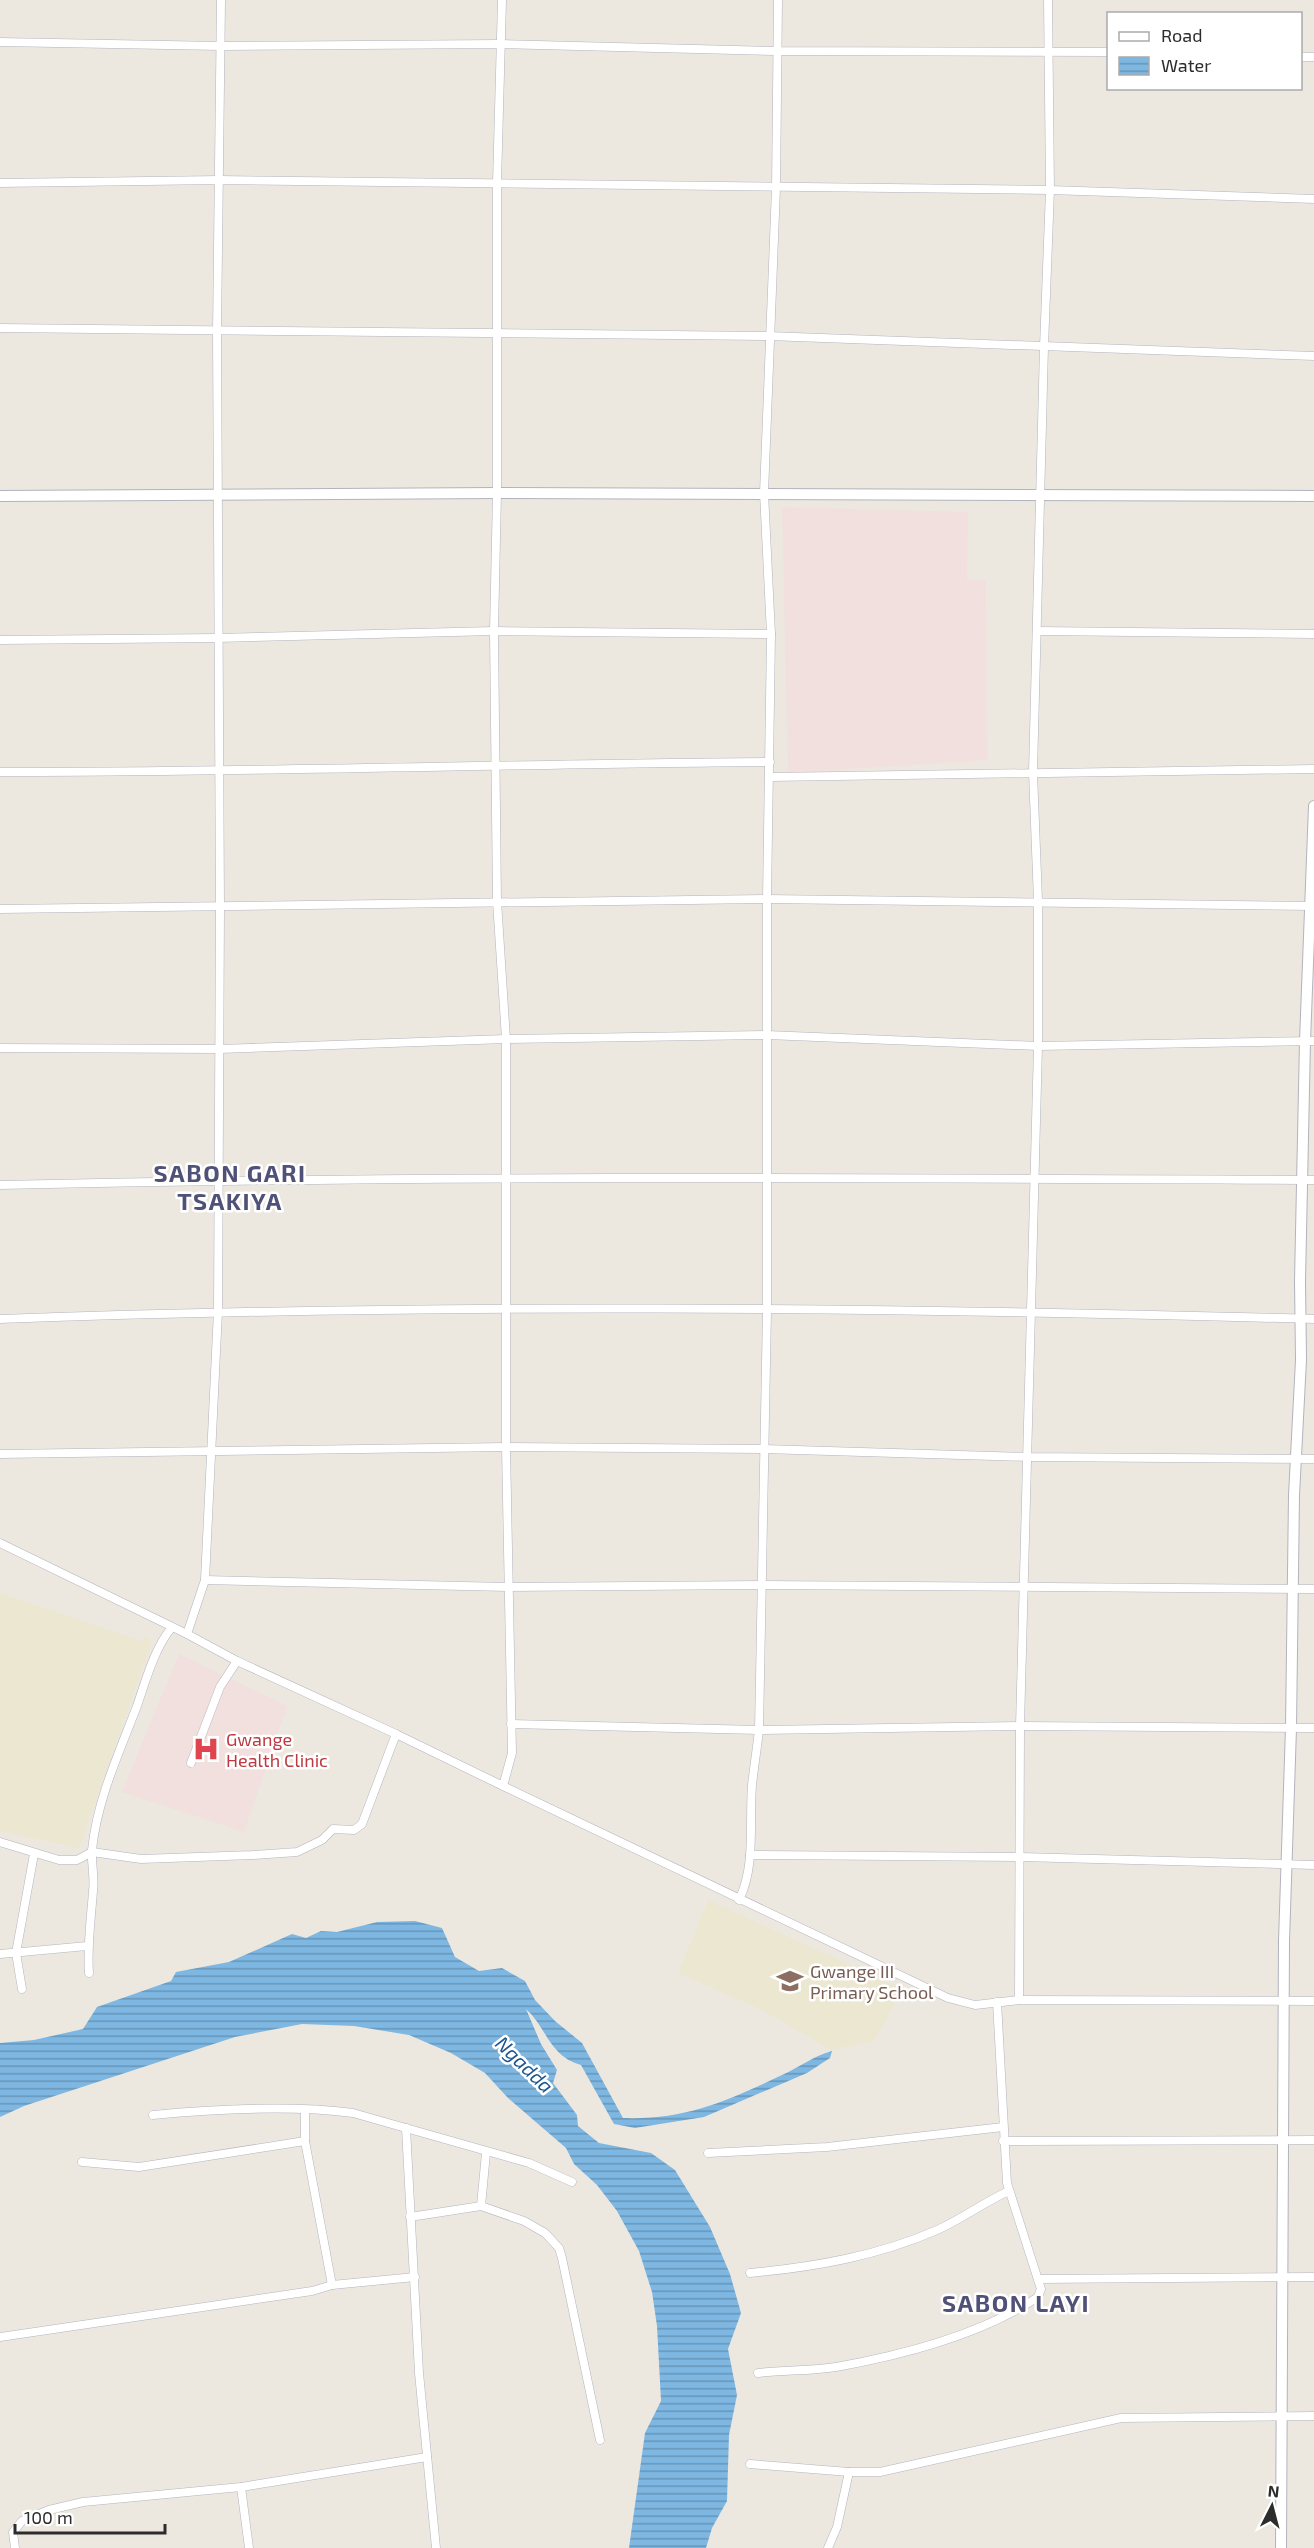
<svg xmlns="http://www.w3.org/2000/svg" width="1314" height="2548" font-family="'Exo 2',sans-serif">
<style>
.education{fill:#ebe7d1}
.medical{fill:#f1e0de}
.water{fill:url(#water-rules)}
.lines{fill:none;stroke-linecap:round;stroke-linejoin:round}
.minor-casing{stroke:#b3b3be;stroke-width:9}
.secondary-casing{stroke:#b3b3be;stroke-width:12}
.minor{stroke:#fff;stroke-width:8}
.secondary{stroke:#fff;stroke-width:10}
.labels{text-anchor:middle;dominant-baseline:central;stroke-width:5;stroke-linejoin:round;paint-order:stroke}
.health-label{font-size:18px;fill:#be3a42;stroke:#fff;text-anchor:start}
.education-label{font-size:18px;fill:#785e54;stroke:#fff;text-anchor:start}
.water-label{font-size:20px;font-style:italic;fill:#1c558f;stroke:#fff}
.district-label{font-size:24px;font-weight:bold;letter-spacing:1.5px;fill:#505178;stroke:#fff}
</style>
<defs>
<pattern id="water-rules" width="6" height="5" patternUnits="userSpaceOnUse" patternTransform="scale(1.5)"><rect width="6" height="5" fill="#7eb7e2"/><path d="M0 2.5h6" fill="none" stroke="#6795b7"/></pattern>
</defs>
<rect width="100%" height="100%" fill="#ece8e0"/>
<g class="education">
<polygon points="0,1593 142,1641 145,1637 152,1641 79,1848 0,1831"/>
<polygon points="708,1900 903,1989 874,2041 831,2050 762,2010 678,1973"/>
</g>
<g class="medical">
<polygon points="782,507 968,512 967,579 986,581 987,760 788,773"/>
<polygon points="179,1654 287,1706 244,1832 122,1792"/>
</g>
<path class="water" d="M415,1921L442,1928L455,1957L479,1971L502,1968L525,1981L535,2000L555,2021L582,2043L623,2118C686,2120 727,2101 782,2075C800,2067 813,2056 832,2051L830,2058L807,2073L704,2117L635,2128L614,2124L581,2065C549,2056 547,2028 526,2009L541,2044L557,2070L553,2083L577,2115L578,2126L599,2143L651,2153L675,2170L710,2227L730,2274L741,2313L728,2349L737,2395L729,2435L727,2501L712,2528L706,2548H629L645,2433L661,2401L657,2326L652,2292L639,2251L617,2211L597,2185L574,2164L566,2148L508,2098L485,2073L451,2053L409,2035L354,2026L302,2024L235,2037L24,2106L0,2117V2043L34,2040L83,2029L97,2007L171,1981L176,1972L229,1962L292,1934L306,1938L321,1931L337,1932L377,1922Z"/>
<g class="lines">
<g class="minor-casing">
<g id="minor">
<polyline points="0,42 221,46 499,44 776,51 1108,52"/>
<polyline points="1300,57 1314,57"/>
<polyline points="0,183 219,180 1050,190 1314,199"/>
<polyline points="0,328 768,336 1314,356"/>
<polyline points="1037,631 1314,634"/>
<polyline points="0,640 218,638 494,631 771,634"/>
<path d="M0,772C257,772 513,764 770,762"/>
<polyline points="770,777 1314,769"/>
<polyline points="0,909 767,899 1313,906"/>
<polyline points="0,1048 219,1049 506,1039 767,1035 1038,1046 1314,1041"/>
<path d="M0,1185C438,1175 876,1178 1314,1180"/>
<path d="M0,1319C437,1303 876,1307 1314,1319"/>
<polyline points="0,1454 506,1447 763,1449 1029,1457 1314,1459"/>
<polyline points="0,1543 187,1634"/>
<polyline points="205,1580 508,1587 761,1585 1314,1589"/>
<polyline points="511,1724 759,1730 1020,1726 1314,1728"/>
<polyline points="396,1734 503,1786 512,1753 506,1447 506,1039 497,901 494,631 497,493 497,183 502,0"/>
<polyline points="191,1763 220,1687 237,1661 187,1634 205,1580 218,1311 220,907 217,332 221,0"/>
<polyline points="503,1786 948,1998 975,2005 1019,2000 1314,2001"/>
<polyline points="0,1842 59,1860 77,1860 92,1852 141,1859 253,1855 297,1852 322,1840 333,1829 354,1830 362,1824 396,1734 237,1661"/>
<polyline points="750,1855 1021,1857 1314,1865"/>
<path d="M739,1900C756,1866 749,1822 752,1785C754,1767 757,1748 759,1730L767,1311V899L771,634L764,493L776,188L778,0"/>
<polyline points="0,1954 87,1946"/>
<path d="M89,1973C87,1945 91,1919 93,1891C95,1877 91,1864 92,1850C97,1800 119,1753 137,1706C146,1680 154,1649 172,1627"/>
<polyline points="22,1989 16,1953 34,1854"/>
<polyline points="1019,2000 1020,1726 1038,1046 1038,901 1033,772 1044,347 1050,190 1048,0"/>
<polyline points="305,2111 305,2141 332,2285"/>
<path d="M153,2115C216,2109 290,2105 353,2113L529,2163L572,2182"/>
<polyline points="406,2128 419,2373 436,2548"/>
<polyline points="1003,2141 1314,2140"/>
<polyline points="708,2153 827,2147 1003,2127"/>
<polyline points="82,2162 139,2167 305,2141"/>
<polyline points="481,2206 486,2153"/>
<polyline points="410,2217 481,2206 524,2221 545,2233 559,2248 562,2258 600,2440"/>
<path d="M750,2273C814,2267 878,2256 937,2230C962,2219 984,2202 1009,2191"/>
<polyline points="1038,2279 1314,2277"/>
<polyline points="0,2337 312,2291 332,2285 415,2277"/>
<path d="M758,2373C784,2370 811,2371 836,2367C903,2355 981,2335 1038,2297L1041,2289L1007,2183L997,2002"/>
<polyline points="750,2464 849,2472 880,2472 1121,2418 1314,2416"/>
<polyline points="241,2487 249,2548"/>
<polyline points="15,2548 13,2532 22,2521 49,2510 83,2502 241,2487 427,2457"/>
<polyline points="828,2548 837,2527 849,2472"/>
</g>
</g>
<g class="secondary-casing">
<g id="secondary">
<polyline points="0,496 497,493 1314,496"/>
<polyline points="1281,2548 1284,1941 1291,1728 1294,1495 1301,1360 1300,1281 1305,1041 1314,806"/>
</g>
</g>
<use href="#minor" class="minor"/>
<use href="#secondary" class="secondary"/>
</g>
<defs>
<g id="hospital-bare" transform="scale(2.07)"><path d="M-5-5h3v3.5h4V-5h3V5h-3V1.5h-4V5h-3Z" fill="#e0444e" stroke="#fff" stroke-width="2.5" paint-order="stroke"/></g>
<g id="school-bare" transform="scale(2.07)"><path d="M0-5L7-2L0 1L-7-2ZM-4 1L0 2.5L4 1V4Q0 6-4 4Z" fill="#8d6e63" stroke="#fff" stroke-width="2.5" paint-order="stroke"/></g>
</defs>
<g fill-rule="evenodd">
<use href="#hospital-bare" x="206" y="1749"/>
<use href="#school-bare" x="790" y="1981"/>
</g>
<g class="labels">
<g class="health-label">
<text x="226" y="1739">Gwange<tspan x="226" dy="21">Health Clinic</tspan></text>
</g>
<g class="education-label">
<text x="810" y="1971">Gwange III<tspan x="810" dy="21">Primary School</tspan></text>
</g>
<g class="water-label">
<text transform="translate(525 2064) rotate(44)">Ngadda</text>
</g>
<g class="district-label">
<text x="230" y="1172">SABON GARI<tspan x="230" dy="28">TSAKIYA</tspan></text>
<text x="1016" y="2302">SABON LAYI</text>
</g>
</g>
<rect x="1107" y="12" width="195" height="78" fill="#ffffff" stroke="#ababab" stroke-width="1.5"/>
<rect x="1119" y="32" width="30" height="9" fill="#ffffff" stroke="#ababab" stroke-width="1.5"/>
<text x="1161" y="42" font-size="18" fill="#2c2c2c">Road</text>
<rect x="1119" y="57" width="30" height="18" fill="url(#water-rules)" stroke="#ababab" stroke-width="1.5"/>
<text x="1161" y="72" font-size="18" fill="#2c2c2c">Water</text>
<g transform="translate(1272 2506) rotate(6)" stroke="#ffffff" stroke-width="4.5" paint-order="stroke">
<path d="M0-4.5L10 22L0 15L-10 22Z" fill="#2c2c2c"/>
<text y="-9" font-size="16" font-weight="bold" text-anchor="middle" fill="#2c2c2c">N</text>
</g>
<path d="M15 2524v9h150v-9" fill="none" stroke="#2c2c2c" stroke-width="3"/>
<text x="24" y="2524" font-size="18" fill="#2c2c2c" stroke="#ffffff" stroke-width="4.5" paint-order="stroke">100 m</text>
</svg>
